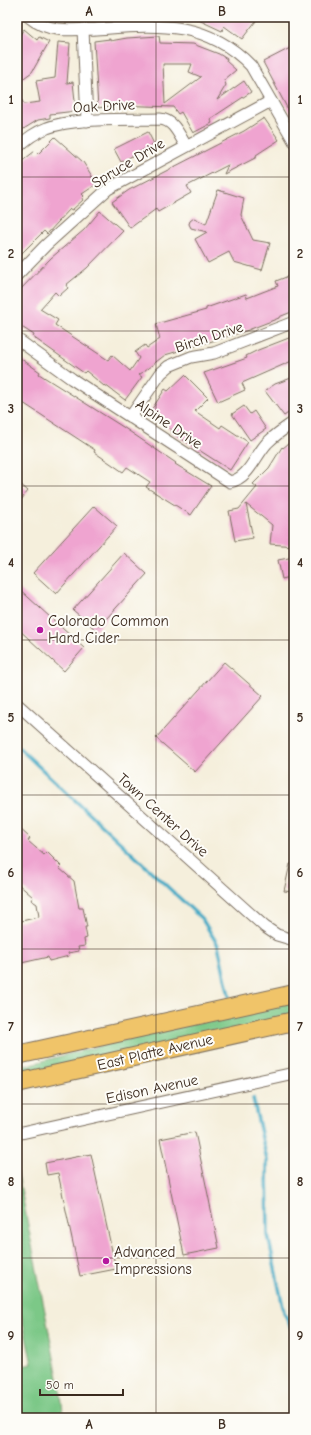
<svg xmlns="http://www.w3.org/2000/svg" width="311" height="1435" font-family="'Comic Neue',sans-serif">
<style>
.green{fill:#7cc887;stroke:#5c7952}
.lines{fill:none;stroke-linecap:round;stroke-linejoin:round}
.stream{stroke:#46acc6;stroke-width:3.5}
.building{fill:#efa4d0;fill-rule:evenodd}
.minor-casing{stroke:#7c6f60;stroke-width:13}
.trunk-casing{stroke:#7c6f60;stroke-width:20}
.minor{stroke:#fff;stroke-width:11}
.trunk{stroke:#f0c469;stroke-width:18}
.grid{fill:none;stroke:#3b2a1e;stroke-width:1;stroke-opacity:0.55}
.poi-dot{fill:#b5179e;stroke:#fdfcf7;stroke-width:1.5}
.labels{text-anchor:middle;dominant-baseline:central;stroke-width:4;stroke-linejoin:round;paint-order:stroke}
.street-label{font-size:15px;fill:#3b2a1e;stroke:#fdfcf7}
.poi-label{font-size:15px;fill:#3b2a1e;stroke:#fdfcf7;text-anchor:start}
.neatline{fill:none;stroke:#3b2a1e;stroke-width:1.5}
.grid-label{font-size:13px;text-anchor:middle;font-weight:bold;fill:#3b2a1e}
</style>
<rect width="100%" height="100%" fill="#fdfcf7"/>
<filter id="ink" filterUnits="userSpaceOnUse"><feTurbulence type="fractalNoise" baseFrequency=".025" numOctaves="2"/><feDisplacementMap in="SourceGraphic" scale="8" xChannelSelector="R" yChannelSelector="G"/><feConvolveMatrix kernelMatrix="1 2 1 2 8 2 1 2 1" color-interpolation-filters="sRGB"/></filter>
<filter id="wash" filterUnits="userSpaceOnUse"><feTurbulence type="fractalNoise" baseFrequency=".012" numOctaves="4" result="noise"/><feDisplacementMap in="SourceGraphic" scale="16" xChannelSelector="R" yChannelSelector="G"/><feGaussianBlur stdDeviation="0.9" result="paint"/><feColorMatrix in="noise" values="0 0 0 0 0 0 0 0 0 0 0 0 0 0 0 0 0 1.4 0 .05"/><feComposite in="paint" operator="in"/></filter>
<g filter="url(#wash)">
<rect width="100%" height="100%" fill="#f5efdc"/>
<g class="green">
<path d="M294,1001V1017L17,1077V1068C109,1042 201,1022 294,1001Z"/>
<polygon points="17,1169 60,1388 64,1418 17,1418 17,1367 32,1364 17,1296"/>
</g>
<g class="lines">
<g class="stream">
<polyline points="17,746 202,919 218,945 229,996"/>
<polyline points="253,1098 267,1160 268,1235 284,1312 294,1334"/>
</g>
</g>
<g id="blocks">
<g class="building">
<polygon points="192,17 259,17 242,39 224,26 222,31"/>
<polygon points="24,29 37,40 39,37 49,42 32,72 17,83 17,39"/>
<path d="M159,36L160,43L193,44L219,54L227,59L226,61L236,70L224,80L226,85L217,100L244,81L251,92L210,119L212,123L193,133L181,112L178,114L173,107L116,105L98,108L94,41L110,39V41L127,38ZM163,64H192L189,72L201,77L165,104Z"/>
<polygon points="58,42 70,43 67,83 73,82 76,111 50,114 50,118 38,120 17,133 17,92 24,104 40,102 36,81 55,78"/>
<polygon points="294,46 294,121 263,62"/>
<polygon points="264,118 279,140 256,155 257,157 224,174 228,165 187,186 191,193 158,212 156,209 130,228 112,202 129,190 244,131"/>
<polygon points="148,132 154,144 121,162 114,149"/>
<polygon points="55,137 83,162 97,184 82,194 84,196 82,198 83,200 72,210 70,209 47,234 44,231 17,258 17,165 35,151 38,154"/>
<polygon points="218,190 244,198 241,215 253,240 270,243 262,270 234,262 229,252 208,263 195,239 207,232 191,228 189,224 190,221 194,218 206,224"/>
<polygon points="100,211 123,231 87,268 66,285 68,288 59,296 55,292 40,309 58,320 55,325 108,360 112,355 130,371 139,358 135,352 145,345 147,348 160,339 156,324 206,310 206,308 246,294 247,298 278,286 276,281 294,274 294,311 279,317 279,318 243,332 165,355 139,375 142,377 125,400 105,385 104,386 86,371 84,373 33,337 34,335 17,324 17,293 51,258 84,230"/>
<polygon points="294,336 294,360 242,383 245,390 218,402 204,373 247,358 246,356 258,350"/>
<polygon points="17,356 40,372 39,374 123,427 176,463 175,464 211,486 191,515 146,487 150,482 127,467 123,472 94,452 95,450 17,399"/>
<polygon points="185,375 208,398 195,411 220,428 222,425 248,442 230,470 171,432 172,430 148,415 165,389 168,391"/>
<polygon points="294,377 294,409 284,416 265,391 275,384"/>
<polygon points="244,406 250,414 254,411 266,429 250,440 232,414"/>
<polygon points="294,439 294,546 270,544 272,525 246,504 253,538 235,541 229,511 239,509 257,487 253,484 269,468 282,447 283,448"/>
<polygon points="17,481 28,491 17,505"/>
<polygon points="94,506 117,526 56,594 33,573"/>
<polygon points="124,553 147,574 96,630 73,610"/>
<polygon points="294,557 294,576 282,579 278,560"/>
<polygon points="17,587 84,648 64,671 17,628"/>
<polygon points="224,662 263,696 195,772 156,738"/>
<polygon points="17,826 30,838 28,841 44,855 47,852 61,866 59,868 74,881 79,908 83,908 87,927 85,927 87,938 84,939 85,946 78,947 79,951 68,953 69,956 49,961 48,957 17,964 17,922 39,917 37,904 31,900 33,897 17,883"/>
<polygon points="290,864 294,864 294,892 284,891"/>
<polygon points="195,1132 219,1248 184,1255 160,1139"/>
<polygon points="91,1154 116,1269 80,1276 58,1173 47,1175 45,1163"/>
</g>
</g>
</g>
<g filter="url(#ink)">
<use href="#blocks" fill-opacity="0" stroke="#7c6f60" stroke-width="1"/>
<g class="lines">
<g class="minor-casing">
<g id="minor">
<path d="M29,17C48,33 72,30 96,29C155,25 206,19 251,66L294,141"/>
<polyline points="83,29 87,121"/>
<path d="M17,148C26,139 36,132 47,128C74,117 130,120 160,119C174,120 179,135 186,146"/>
<polyline points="17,275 46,245 108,189 271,101"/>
<path d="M17,339L72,379L230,482C249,478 255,456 267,443C275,435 285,428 294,422"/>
<polyline points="131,416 161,373 169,366 191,357 214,353 294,322"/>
<polyline points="17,704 265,927 277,935 294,940"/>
<polyline points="17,1134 294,1073"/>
</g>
</g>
<g class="trunk-casing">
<g id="trunk">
<polyline points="17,1055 294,994"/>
<polyline points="17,1083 294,1021"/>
</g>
</g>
<use href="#minor" class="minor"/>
<use href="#trunk" class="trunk"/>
</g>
</g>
<path class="grid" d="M156,17V1418M17,177H294M17,331H294M17,486H294M17,640H294M17,795H294M17,949H294M17,1104H294M17,1258H294"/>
<g class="poi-dot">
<circle cx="40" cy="630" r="4"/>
<circle cx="106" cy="1261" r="4"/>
</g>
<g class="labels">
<g class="street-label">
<text transform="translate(104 106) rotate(-3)">Oak Drive</text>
<text transform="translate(128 163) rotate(-31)">Spruce Drive</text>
<text transform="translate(209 337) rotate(-18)">Birch Drive</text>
<text transform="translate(169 424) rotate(34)">Alpine Drive</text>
<text transform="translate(163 815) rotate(42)">Town Center Drive</text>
<text transform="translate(155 1052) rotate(-13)">East Platte Avenue</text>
<text transform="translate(152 1089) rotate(-12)">Edison Avenue</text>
</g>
<g class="poi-label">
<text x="48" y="621">Colorado Common<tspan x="48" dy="17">Hard Cider</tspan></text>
<text x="114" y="1252">Advanced<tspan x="114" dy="17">Impressions</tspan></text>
</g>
</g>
<rect width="311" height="1435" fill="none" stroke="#fdfcf7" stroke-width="44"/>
<path d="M40 1389v6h83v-6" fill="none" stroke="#3b2a1e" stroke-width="2"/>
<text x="46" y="1389" font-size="12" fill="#3b2a1e" stroke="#fdfcf7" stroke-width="3" paint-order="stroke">50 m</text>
<rect x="22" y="22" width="267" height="1391" class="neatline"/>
<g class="grid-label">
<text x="89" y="16">A</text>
<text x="222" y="16">B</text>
<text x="11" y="104">1</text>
<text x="300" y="104">1</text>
<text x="11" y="258">2</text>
<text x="300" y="258">2</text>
<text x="11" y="413">3</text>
<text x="300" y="413">3</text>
<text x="11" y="567">4</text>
<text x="300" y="567">4</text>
<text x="11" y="722">5</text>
<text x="300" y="722">5</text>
<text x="11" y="877">6</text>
<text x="300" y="877">6</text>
<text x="11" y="1031">7</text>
<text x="300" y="1031">7</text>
<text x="11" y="1186">8</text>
<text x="300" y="1186">8</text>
<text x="11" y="1340">9</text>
<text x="300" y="1340">9</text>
<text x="89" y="1429">A</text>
<text x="222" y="1429">B</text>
</g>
</svg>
